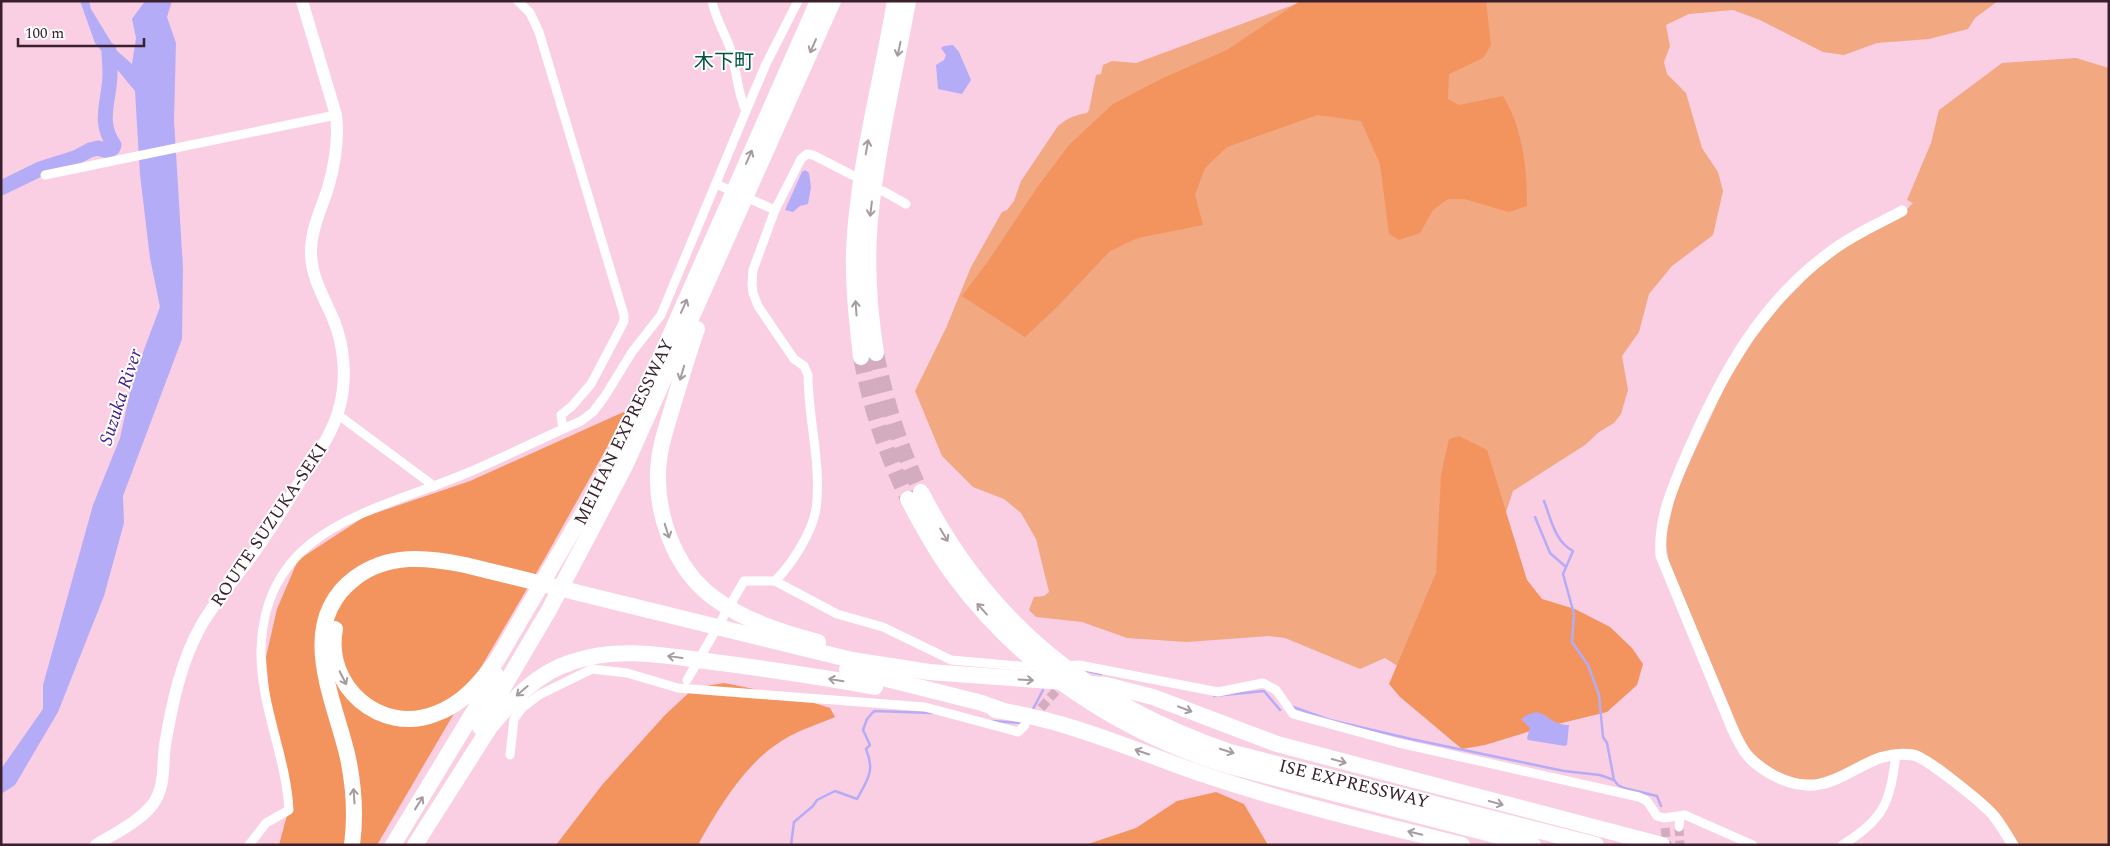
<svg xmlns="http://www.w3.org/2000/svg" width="2110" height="846" font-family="Spectral,'Noto Sans JP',serif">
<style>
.green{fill:#f2a880}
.forest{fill:#f3935e}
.water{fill:#b5acf8}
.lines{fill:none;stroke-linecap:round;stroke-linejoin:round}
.stream{stroke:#b5acf8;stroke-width:2.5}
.river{stroke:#b5acf8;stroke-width:15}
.minor-tunnel{stroke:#d4acbf;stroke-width:9;stroke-dasharray:9 4.5;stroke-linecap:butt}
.motorway-tunnel{stroke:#d4acbf;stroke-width:16;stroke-dasharray:16 8;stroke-linecap:butt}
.minor{stroke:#fff;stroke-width:9}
.tertiary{stroke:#fff;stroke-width:11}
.secondary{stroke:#fff;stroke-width:12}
.motorway{stroke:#fff;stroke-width:16}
.oneway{stroke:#a69ba0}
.labels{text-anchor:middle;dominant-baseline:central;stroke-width:4;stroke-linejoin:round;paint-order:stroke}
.street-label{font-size:18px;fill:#3a202d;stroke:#fefefe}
.water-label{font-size:19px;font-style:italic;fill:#41218d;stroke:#fefefe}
.quarter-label{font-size:20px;fill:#00533e;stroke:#fefefe}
</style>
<rect width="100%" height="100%" fill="#facfe3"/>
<g class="green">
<path d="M1304,1H1998L1975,18L1968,29L1929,39L1877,43L1844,55L1823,52L1760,20L1733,10L1689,14L1666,25L1670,46L1664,62L1667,74L1686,93L1702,148L1718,172L1723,191L1713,235L1672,266L1649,294L1639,332L1622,356L1628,390L1621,414L1614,423L1599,432L1585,445L1513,491L1502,524L1410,674L1385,658L1360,669L1285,638L1269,636L1187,642L1127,638L1082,622L1036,617L1029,610L1034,597L1044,596L1049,592L1036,539L1021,513L1004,499L973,487L942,456L915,391L946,328L971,267L1002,212L1007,210L1014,201L1021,181L1058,126C1067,118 1075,115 1087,113L1089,110L1096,75L1101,74L1103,65L1112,61L1136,63Z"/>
<path d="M2076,58L2109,68V845H2019L2001,818L1989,804L1942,765L1914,751C1893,758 1872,764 1851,771C1839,775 1826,781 1813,781C1787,783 1763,764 1746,746L1669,562L1665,539L1677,489L1728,380L1756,336L1781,305L1813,272L1852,242L1898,218L1913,203L1907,200L1931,143L1939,110L2002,63Z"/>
</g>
<g class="forest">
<path d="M1300,1H1486L1491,45L1483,58L1449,74L1448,99L1459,105L1503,96C1523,128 1527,169 1527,206L1509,212L1464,199H1448L1433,210L1420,233L1399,240L1389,234L1380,164L1361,121L1317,115L1227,147L1205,168L1195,195L1203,225L1138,238L1110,251L1056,308L1025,337L962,296L989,260L1036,189L1069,145L1113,104L1163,78L1227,50Z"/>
<polygon points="628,410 545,558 377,845 279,845 290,804 272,725 266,657 277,609 298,560 364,517 470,481"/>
<polygon points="1459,436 1487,450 1527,580 1542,599 1575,609 1610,627 1632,648 1643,664 1637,685 1607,712 1537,729 1485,745 1462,749 1400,697 1389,684 1436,573 1441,475 1449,439"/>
<path d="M724,683L798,698L830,708L835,717C819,724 802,729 788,737C747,760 721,804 699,843L703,845H556L602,785L665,715L694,688Z"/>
<polygon points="1216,792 1244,804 1268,845 1085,845 1136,828 1177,801"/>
</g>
<g class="water">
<polygon points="80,1 89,1 91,9 116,50 132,64 136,38 132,19 145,1 172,1 167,17 176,43 174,120 183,268 182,339 123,496 124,523 104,596 58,712 15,785 1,794 1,769 43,709 43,685 93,505 120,438 133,379 160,307 150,258 140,175 135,91 95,43"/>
<polygon points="953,45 959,52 971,80 962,94 938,89 936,65 944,60 946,55 941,48 944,46"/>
<polygon points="805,170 809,173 811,187 808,204 800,206 793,212 785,210 802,172"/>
<path d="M1536,712C1550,715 1552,725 1569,725L1567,745L1565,746L1528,740L1527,738L1530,728L1521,719L1527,715Z"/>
</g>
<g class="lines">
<g class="stream">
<path d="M1544,501C1551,519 1555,542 1573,551L1563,574L1574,614L1572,642L1588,665L1599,695L1603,737L1607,743L1614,780"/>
<polyline points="1535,517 1550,553 1566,567"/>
<polyline points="1087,671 1101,674"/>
<polyline points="1214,696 1264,691 1280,710"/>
<polyline points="1293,707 1330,720 1411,739 1564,771 1600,775 1614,780 1618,785 1624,788 1657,796 1661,806"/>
<polyline points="1033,709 1043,690"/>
<polyline points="992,721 1023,723"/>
<path d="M791,845L794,822L813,806L817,800L835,791L857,799C868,779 875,771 866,749L870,745L863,730L867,719L874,711L932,713"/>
</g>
<path class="river" d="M1,188L40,169L75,158L90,150L98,148L108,151L113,148L114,145C97,121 110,99 110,74C110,66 109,58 109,50"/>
<g class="minor-tunnel">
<polyline points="1032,718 1065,681"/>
<polyline points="1679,827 1680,845"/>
<polyline points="1665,828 1667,845"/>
</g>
<g class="motorway-tunnel">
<path d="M876,353C886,402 900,447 921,492"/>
<path d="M861,357C871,409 885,451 908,499"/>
</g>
<g class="minor">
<polyline points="518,1 530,13 539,32 624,315 624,321 620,329 591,384 572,406 561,415 563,429"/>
<path d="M712,1C715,17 723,30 729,45C737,67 736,90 746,111"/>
<polyline points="45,175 336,115"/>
<polyline points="716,184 775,210"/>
<polyline points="883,191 906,204"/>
<polyline points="337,414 434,486"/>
<polyline points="775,581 837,614 883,627 951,660 1029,667 1042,667"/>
<polyline points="1065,666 1079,665 1218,692 1263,683 1276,690 1293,714 1399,743 1639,797 1647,801 1657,816 1664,818 1685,815 1753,845"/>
<path d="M687,680L744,581H775C792,564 812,533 816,509C822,466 808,418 808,375L804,366L794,359L758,306L753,293L752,284L753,270L775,210L801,159L807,154L813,155L852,175"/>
<polyline points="510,755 514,719 522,708 539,695 592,669 627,673 678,688 925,707 1018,732 1025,725"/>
<polyline points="1679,827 1680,817"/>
<path d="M249,845L266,823L289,810C286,755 260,706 261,649C265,526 375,512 467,473C505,457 542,438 581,421L593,412L605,396L632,352L661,315L746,111L766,64L798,1"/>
<path d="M1842,845C1885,819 1890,802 1896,754"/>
</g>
<path class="tertiary" d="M1902,211C1878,224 1852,235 1830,252C1761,303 1724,370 1690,447C1675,482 1658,517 1661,556L1732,728C1743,752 1749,762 1773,775C1836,809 1858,746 1913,755C1926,757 1984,804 1994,816C2001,825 2007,835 2013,845"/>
<path class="secondary" d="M96,845C115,833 139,822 153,804C166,786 162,765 165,745C172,704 181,660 202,624C219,595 242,571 260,544C276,521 290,498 304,475C318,453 334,431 340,405C347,378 344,346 334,321C325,299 312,279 311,255C310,231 321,210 328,188C335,164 339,140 336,115L302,1"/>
<g class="motorway">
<path d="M697,329C688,354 681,379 673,405C668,423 661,441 659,460C653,509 673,568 714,598C745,621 781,632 818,642"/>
<path d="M876,353C869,309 866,265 870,220C877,146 895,74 908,1"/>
<path d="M861,357C857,321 853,286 854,250C858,166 881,84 895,1"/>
<polyline points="609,469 639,406 818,1"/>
<path d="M921,492C989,625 1090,704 1230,752L1596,845"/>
<path d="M908,499C922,526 937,553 955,577C1023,669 1123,734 1230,766L1533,845"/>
<path d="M335,629C324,686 380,735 435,714C463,704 480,683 497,660L614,460"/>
<polyline points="847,669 982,703 1004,711"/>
<path d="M995,710C1066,719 1138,752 1205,775C1289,803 1376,824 1462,845"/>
<polyline points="480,727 549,610 625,466 833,1"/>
<path d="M352,845C356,815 354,787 348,758C335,700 294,624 355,578C388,553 427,557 465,565L852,660L929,672L1106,685L1153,697L1277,744L1662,845"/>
<polyline points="393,845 496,675"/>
<path d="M415,845L490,727C513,699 537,673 572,662C621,645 671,657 722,663C773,670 824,677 875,687"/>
</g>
</g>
<defs><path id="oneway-shaft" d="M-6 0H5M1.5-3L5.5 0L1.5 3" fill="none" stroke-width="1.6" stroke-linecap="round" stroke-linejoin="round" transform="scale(1.25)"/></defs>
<g class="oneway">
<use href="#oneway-shaft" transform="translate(813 46) rotate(114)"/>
<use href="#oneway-shaft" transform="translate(899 49) rotate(102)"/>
<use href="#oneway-shaft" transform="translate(867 147) rotate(-80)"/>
<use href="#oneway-shaft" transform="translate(749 157) rotate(-66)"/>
<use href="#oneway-shaft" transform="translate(871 209) rotate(97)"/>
<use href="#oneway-shaft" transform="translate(684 306) rotate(-66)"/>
<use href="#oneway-shaft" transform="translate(856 308) rotate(-94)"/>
<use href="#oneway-shaft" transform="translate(682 373) rotate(107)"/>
<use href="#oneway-shaft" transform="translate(667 531) rotate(72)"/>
<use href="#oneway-shaft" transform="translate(944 535) rotate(59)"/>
<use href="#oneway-shaft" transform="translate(982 609) rotate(-132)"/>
<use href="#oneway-shaft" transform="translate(675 657) rotate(-172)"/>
<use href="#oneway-shaft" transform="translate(343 678) rotate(63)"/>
<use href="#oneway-shaft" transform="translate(836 680) rotate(-171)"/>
<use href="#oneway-shaft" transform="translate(1026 680) rotate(3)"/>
<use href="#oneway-shaft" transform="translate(522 691) rotate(139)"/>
<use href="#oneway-shaft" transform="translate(1185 709) rotate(21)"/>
<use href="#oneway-shaft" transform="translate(1227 751) rotate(18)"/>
<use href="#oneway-shaft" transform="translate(1142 752) rotate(-161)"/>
<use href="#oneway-shaft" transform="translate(1339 761) rotate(15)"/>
<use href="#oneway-shaft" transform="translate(354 796) rotate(-94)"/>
<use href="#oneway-shaft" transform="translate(419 803) rotate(-58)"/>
<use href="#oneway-shaft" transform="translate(1496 803) rotate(15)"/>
<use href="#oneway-shaft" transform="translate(1415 833) rotate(-166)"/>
</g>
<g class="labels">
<g class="street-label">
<text transform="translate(624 432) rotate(-64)">MEIHAN EXPRESSWAY</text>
<text transform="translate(269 525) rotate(-56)">ROUTE SUZUKA-SEKI</text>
<text transform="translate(1354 784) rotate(14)">ISE EXPRESSWAY</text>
</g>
<g class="water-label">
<text transform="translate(121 397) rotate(-72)">Suzuka River</text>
</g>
<g class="quarter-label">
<text x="724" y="62">木下町</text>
</g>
</g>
<rect width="2110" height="846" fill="none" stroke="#3a202d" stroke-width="5"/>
<path d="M18 38v8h126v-8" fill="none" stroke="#3a202d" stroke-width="2.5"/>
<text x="25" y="38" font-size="15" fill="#3a202d" stroke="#fefefe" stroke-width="4" paint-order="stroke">100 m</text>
</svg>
